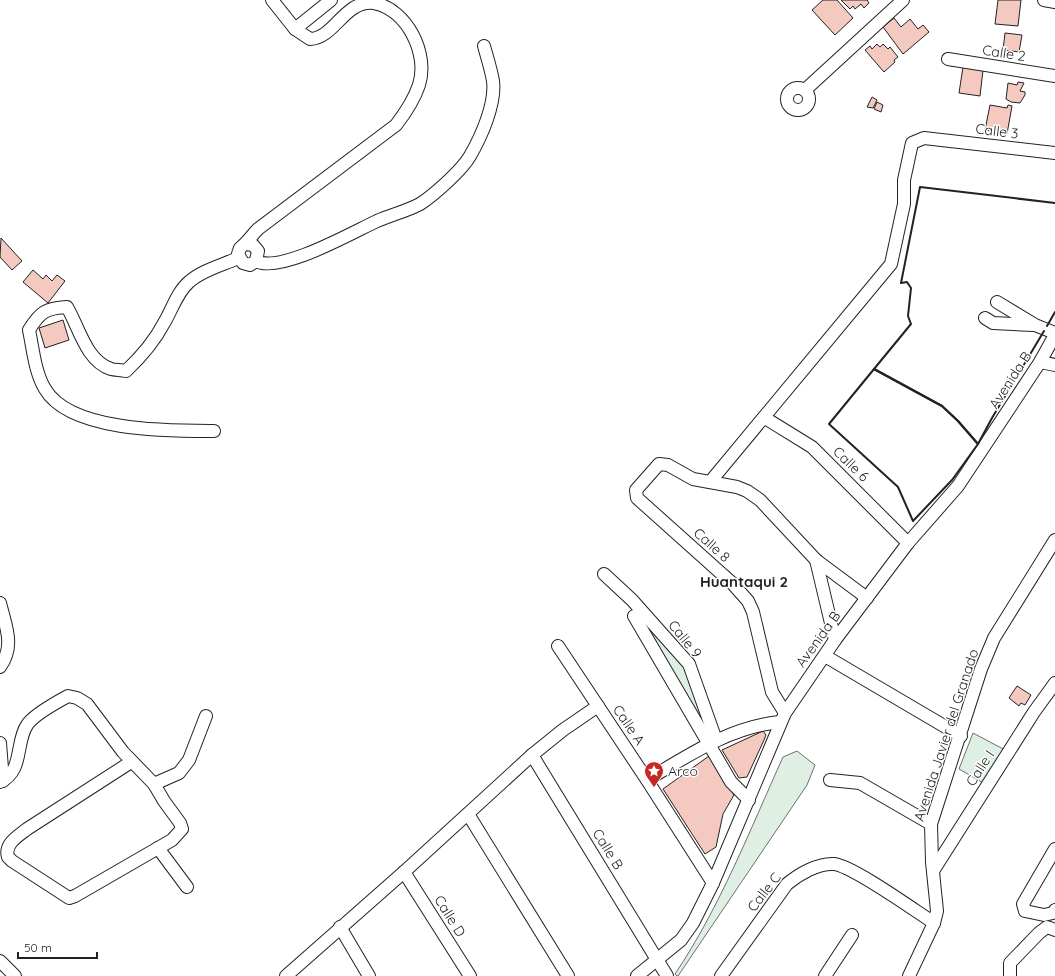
<svg xmlns="http://www.w3.org/2000/svg" width="1055" height="976" font-family="Quicksand,sans-serif">
<style>
.green{fill:#e0efe3;stroke:#6f6f6f}
.building{fill:#f3c9c0;stroke:#222}
.lines{fill:none;stroke-linecap:round;stroke-linejoin:round}
.minor-casing{stroke:#222;stroke-width:14}
.minor{stroke:#fff;stroke-width:12}
.wall{stroke:#222;stroke-width:2}
.labels{text-anchor:middle;dominant-baseline:central;stroke-width:3;stroke-linejoin:round;paint-order:stroke}
.street-label{font-size:14px;fill:#222;stroke:#fff}
.poi-label{font-size:14px;fill:#222;stroke:#fff;text-anchor:start}
.neighbourhood-label{font-size:15px;font-weight:bold;fill:#222;stroke:#fff}
</style>
<rect width="100%" height="100%" fill="#fff"/>
<g class="green">
<polygon points="638,615 686,668 709,734"/>
<polygon points="973,733 1007,751 987,785 959,769"/>
<path d="M797,751L815,765L807,785L678,976H677L675,974C720,907 750,830 783,757Z"/>
</g>
<g class="building">
<polygon points="823,0 837,0 853,18 835,35 812,10"/>
<polygon points="841,0 867,0 869,3 864,8 861,4 855,9 853,6 850,9"/>
<polygon points="998,0 1021,0 1018,26 995,24"/>
<polygon points="894,18 901,27 910,19 918,29 923,25 929,32 903,54 883,27"/>
<polygon points="1005,33 1022,35 1019,52 1003,50"/>
<polygon points="877,44 880,47 883,44 888,49 890,47 898,57 894,60 895,62 884,72 865,50 870,46 872,49"/>
<polygon points="963,67 983,70 980,96 959,93"/>
<polygon points="1018,82 1024,83 1020,91 1025,92 1025,95 1020,103 1011,102 1006,99 1008,83 1017,85"/>
<polygon points="872,97 877,100 873,108 867,107"/>
<polygon points="877,102 883,105 881,112 874,109"/>
<polygon points="990,105 1007,108 1008,105 1012,106 1007,134 985,130"/>
<polygon points="1,238 22,261 12,270 0,257"/>
<polygon points="33,270 43,279 46,275 52,281 57,275 65,281 48,303 23,282"/>
<polygon points="63,320 69,340 45,348 39,328"/>
<polygon points="1017,686 1031,695 1025,705 1021,703 1019,706 1009,698"/>
<polygon points="763,731 766,735 764,740 747,777 739,778 722,750"/>
<polygon points="709,756 734,795 723,814 716,847 705,854 663,789"/>
</g>
<g class="lines">
<g class="minor-casing">
<g id="minor">
<polyline points="1044,0 1055,2"/>
<polyline points="295,29 331,0"/>
<polyline points="948,59 1055,76"/>
<circle cx="798" cy="99" r="11"/>
<polyline points="805,90 903,0"/>
<path d="M246,244L253,245L258,251L256,261L250,265L243,263L238,254L240,248C248,242 251,236 258,229L396,125C406,112 414,100 419,85C429,54 407,9 374,3C344,0 335,38 310,39L295,29L272,0"/>
<path d="M256,261C280,274 353,232 377,221C391,215 407,211 420,204C434,195 462,170 470,156C481,137 496,104 493,81C491,69 487,57 484,46"/>
<polyline points="997,302 1035,325 1055,333"/>
<polyline points="985,318 993,323 1033,325"/>
<polyline points="1040,362 1055,365"/>
<polyline points="765,418 812,447 908,543"/>
<path d="M214,431C170,431 70,432 45,389C35,373 33,349 29,330C40,312 46,308 67,307C79,327 86,361 111,369C115,370 121,370 126,371C142,356 154,342 164,323C172,310 177,292 189,282C202,270 223,265 238,258"/>
<polyline points="710,482 891,264 904,204 904,180 912,143 924,138 1055,153"/>
<polyline points="816,560 835,640"/>
<polyline points="604,574 632,600 689,664 716,740"/>
<path d="M0,603C6,627 15,646 0,667"/>
<polyline points="634,616 731,782 749,800"/>
<polyline points="558,646 647,780 713,883"/>
<polyline points="825,656 961,736"/>
<polyline points="785,713 772,692 753,612 748,601 732,583 637,498 636,490 659,464 668,465 693,479 737,487 747,491 760,500 816,560 867,598"/>
<polyline points="0,743 3,781"/>
<polyline points="532,755 667,976"/>
<path d="M647,780C689,755 730,727 780,722"/>
<polyline points="830,780 860,783 931,824"/>
<path d="M0,782C24,771 15,743 27,725C33,715 57,702 68,696L77,698L87,704L123,752L154,784L164,801L180,823L182,829L172,840L75,896L69,898L12,861L8,857C4,844 18,836 27,829L131,762"/>
<polyline points="154,784 179,773 189,760 206,716"/>
<polyline points="468,814 568,976"/>
<polyline points="158,848 187,887"/>
<polyline points="1055,849 1023,904 1025,911 1044,915 1053,913 1055,910"/>
<polyline points="933,871 1034,712 1055,683"/>
<polyline points="404,872 470,976"/>
<polyline points="340,927 369,976"/>
<polyline points="0,961 15,976"/>
<polyline points="286,976 404,872 532,755 563,730 598,706"/>
<polyline points="637,976 681,940 693,923 713,883 785,713 835,640 908,543 958,486 1040,362 1055,335"/>
<path d="M721,976L787,884C799,874 818,863 834,864C853,866 914,910 934,923"/>
<polyline points="825,976 852,935"/>
<polyline points="909,976 934,923 937,911 932,862 931,824 981,669 994,638 1055,540"/>
<polyline points="1010,976 1010,963 1039,933 1047,927 1055,930"/>
</g>
</g>
<use href="#minor" class="minor"/>
<g class="wall">
<polyline points="1047,326 1055,312"/>
<polyline points="1044,331 992,418 978,444 958,421 942,406 874,369 911,324 908,316 911,288 907,282 901,283 920,187 1055,203"/>
<polygon points="874,369 942,406 958,421 978,444 952,480 913,521 898,487 829,424"/>
</g>
</g>
<defs>
<g id="sight-pin" transform="scale(1)"><path d="M0 17L-7.5 6A9.5 9.5 0 1 1 7.5 6Z" fill="#c62828" stroke="#fff"/><path d="M0-6L1.8-2.2L6-1.7L2.9 1.2L3.7 5.4L0 3.3L-3.7 5.4L-2.9 1.2L-6-1.7L-1.8-2.2Z" fill="#fff"/></g>
</defs>
<g fill-rule="evenodd">
<use href="#sight-pin" x="654" y="771"/>
</g>
<g class="labels">
<g class="street-label">
<text transform="translate(1004 53) rotate(9)">Calle 2</text>
<text transform="translate(997 131) rotate(7)">Calle 3</text>
<text transform="translate(1010 380) rotate(-57)">Avenida B</text>
<text transform="translate(851 464) rotate(44)">Calle 6</text>
<text transform="translate(712 545) rotate(42)">Calle 8</text>
<text transform="translate(685 639) rotate(51)">Calle 9</text>
<text transform="translate(818 639) rotate(-54)">Avenida B</text>
<text transform="translate(629 725) rotate(56)">Calle A</text>
<text transform="translate(946 735) rotate(-72)">Avenida Javier del Granado</text>
<text transform="translate(980 768) rotate(-57)">Calle I</text>
<text transform="translate(608 849) rotate(58)">Calle B</text>
<text transform="translate(764 892) rotate(-52)">Calle C</text>
<text transform="translate(450 916) rotate(58)">Calle D</text>
</g>
<g class="poi-label">
<text x="668" y="771">Arco</text>
</g>
<g class="neighbourhood-label">
<text x="744" y="581">Huantaqui 2</text>
</g>
</g>
<path d="M18 952v6h79v-6" fill="none" stroke="#222222" stroke-width="2"/>
<text x="24" y="952" font-size="12" fill="#222222" stroke="#ffffff" stroke-width="3" paint-order="stroke">50 m</text>
</svg>
